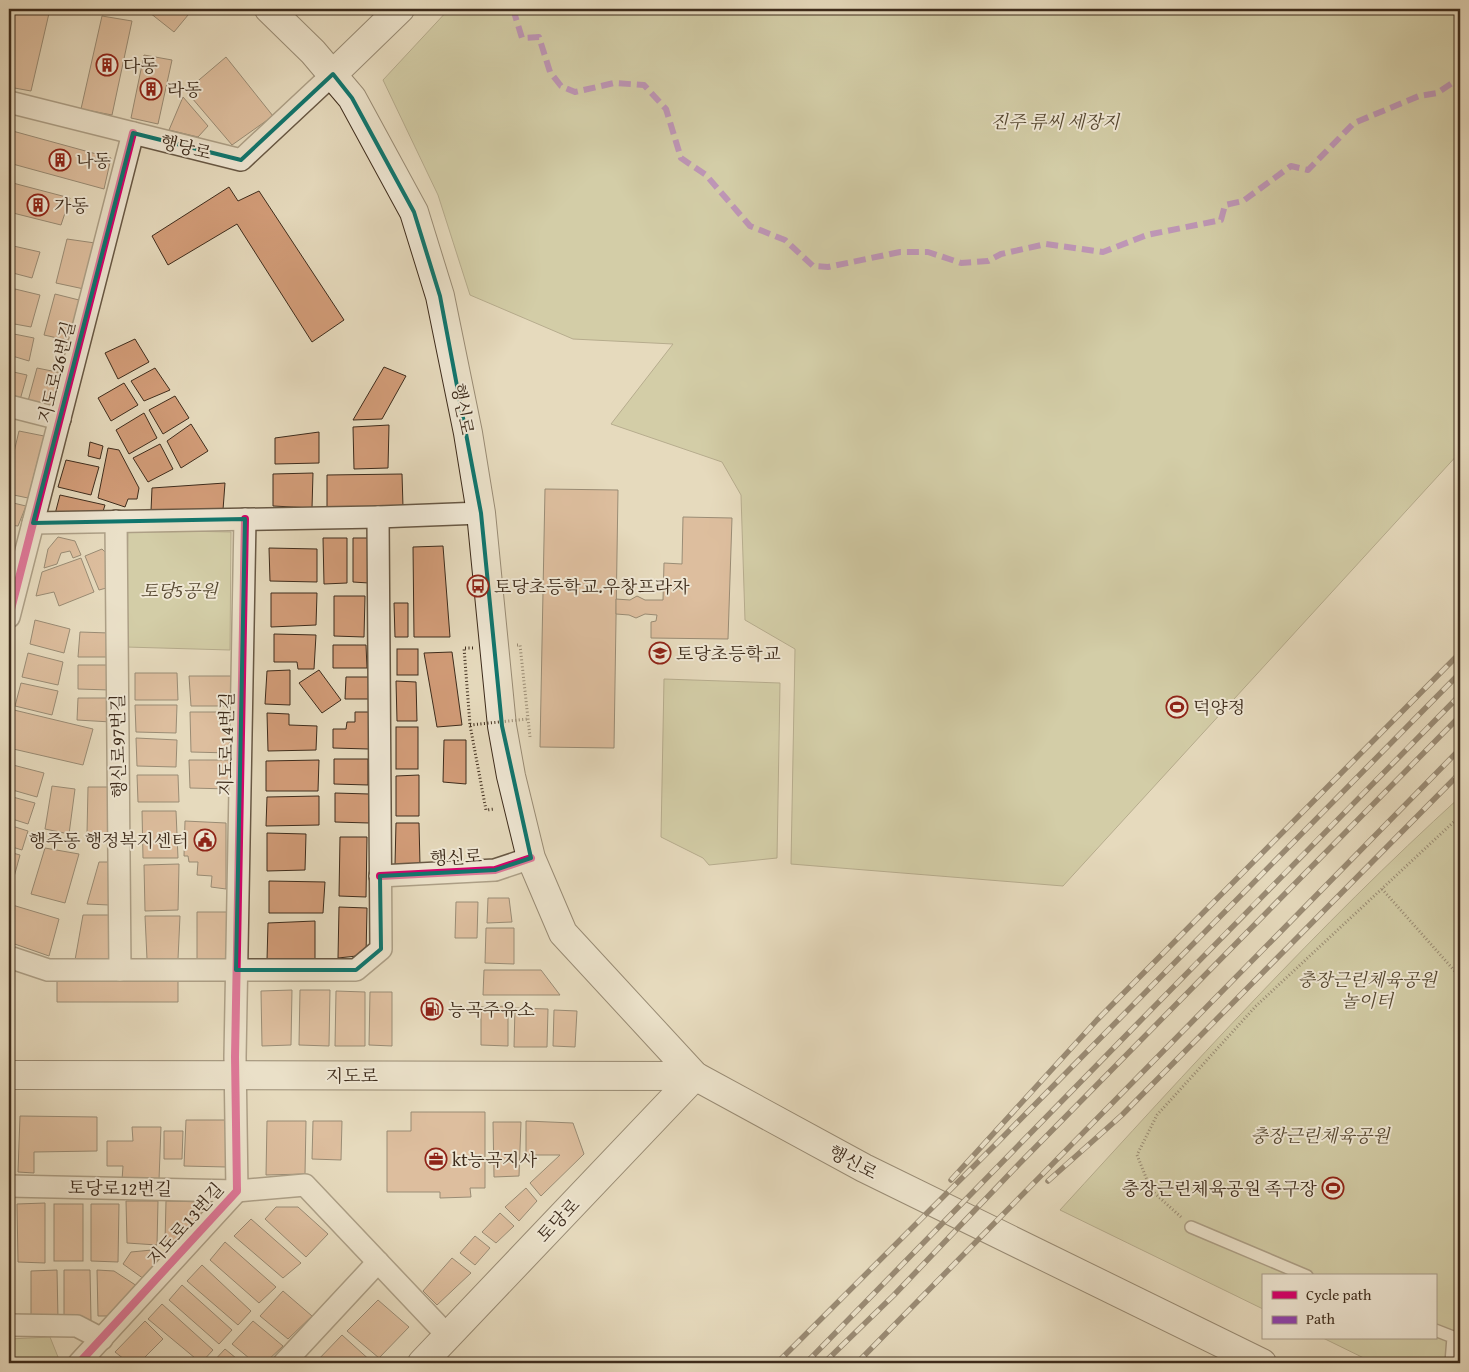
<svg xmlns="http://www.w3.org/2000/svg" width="1469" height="1372" font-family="'Gentium Book Plus','Noto Serif KR',serif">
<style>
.green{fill:#bdbd8c;stroke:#7e7454}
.building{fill:#d29c78;stroke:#3e2c1c}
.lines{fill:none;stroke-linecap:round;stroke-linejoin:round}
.service-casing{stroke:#685844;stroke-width:14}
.minor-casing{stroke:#685844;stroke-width:24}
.secondary-casing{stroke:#3e2c1c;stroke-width:30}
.path{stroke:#3e2c1c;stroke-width:3;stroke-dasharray:1 2.5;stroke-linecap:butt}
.service{stroke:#efe7d4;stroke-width:11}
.minor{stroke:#efe7d4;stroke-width:21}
.secondary{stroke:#efe7d4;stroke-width:28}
.rail-casing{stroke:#3e2c1c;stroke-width:5.5}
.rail{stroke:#efe7d4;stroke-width:4;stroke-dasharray:11;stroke-linecap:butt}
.path-bridge{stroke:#3e2c1c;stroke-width:3;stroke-dasharray:1 2.5;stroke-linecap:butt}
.quiet{stroke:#8e44ad;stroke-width:6;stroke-dasharray:12 6;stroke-linecap:butt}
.cycleway-casing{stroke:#efe7d4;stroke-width:11}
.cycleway{stroke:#d6006c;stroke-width:8}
.marked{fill:none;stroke:#0f766e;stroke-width:4;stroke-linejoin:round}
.labels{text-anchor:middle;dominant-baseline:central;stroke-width:4;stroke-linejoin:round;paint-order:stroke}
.poi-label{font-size:18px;fill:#3e2c1c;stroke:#efe7d4;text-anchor:start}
.park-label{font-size:18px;font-style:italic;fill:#574932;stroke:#efe7d4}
.street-label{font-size:18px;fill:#3e2c1c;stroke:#efe7d4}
</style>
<rect width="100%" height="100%" fill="#e6dabd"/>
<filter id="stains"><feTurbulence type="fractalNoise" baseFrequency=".004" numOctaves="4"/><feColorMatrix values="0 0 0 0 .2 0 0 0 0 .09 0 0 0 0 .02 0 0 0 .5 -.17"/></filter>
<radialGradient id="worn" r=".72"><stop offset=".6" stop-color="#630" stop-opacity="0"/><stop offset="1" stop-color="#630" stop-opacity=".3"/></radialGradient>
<g class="green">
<polygon points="449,9 1460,9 1460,452 1063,886 791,864 795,649 745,620 741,495 722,462 611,424 673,344 573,339 470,295 438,195 383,80"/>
<polygon points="128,530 231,532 230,650 126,647"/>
<polygon points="664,679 780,683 777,858 709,865 703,858 661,837"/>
<path d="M1460,797V1363H1374L1323,1338H1435V1276H1263V1309L1060,1210C1189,1069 1318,926 1460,797Z"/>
<polygon points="50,1337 60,1362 58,1363 9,1363 9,1339"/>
</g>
<g class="building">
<polygon points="9,9 50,9 31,91 9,87"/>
<polygon points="145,9 193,9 174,32"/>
<polygon points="102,16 132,21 112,115 81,109"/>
<polygon points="144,55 172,60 158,124 131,118"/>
<polygon points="226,57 273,116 232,145 186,91"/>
<polygon points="183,97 208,126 198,137 169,130"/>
<polygon points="9,130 111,158 104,189 9,163"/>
<polygon points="9,182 70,198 61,225 9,212"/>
<polygon points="229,187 238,201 259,191 344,320 312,342 237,224 168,265 152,236"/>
<polygon points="67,239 95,243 84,289 56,283"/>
<polygon points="9,245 40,252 32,278 9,272"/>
<polygon points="15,289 40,295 31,327 9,323"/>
<polygon points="55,294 83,301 71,341 44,335"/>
<polygon points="9,333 34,338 29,361 9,355"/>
<polygon points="135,339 149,362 118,379 105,353"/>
<polygon points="384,367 406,376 382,419 353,420"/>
<polygon points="37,368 62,373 52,407 28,401"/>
<polygon points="155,368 170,390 144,401 131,381"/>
<polygon points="9,371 27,375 20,400 9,398"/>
<polygon points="124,383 138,405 111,421 98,398"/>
<polygon points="175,396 189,418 163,434 149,410"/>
<polygon points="144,413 157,438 129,454 116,430"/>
<polygon points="191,424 208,451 181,468 167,441"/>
<polygon points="389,425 388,468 354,469 353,427"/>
<polygon points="19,431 44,436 28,498 9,494 9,473"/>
<polygon points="319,432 319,463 275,464 275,438"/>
<polygon points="90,442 103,446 100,459 88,456"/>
<polygon points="160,444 173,469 148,482 133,458"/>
<polygon points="108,448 119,450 139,488 137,499 128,499 125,507 98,498"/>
<polygon points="66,460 99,467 91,495 58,487"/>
<polygon points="313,473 312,508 273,506 273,474"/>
<polygon points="402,474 403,507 327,508 327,475"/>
<polygon points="225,483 223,510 151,511 152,488"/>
<polygon points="545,489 618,490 614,748 540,747"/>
<polygon points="60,495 105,505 101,518 54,518"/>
<polygon points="9,502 26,506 18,526 9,525"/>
<polygon points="683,517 732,518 728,639 651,638 651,622 656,621 657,615 645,614 636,618 629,615 616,614 616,599 630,600 637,596 645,600 663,600 664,563 682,564"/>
<polygon points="58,537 75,541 81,555 73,558 70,551 61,553 57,564 44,568 48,549"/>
<polygon points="323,538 347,538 347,583 324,584"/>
<polygon points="353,538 370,538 369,583 353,582"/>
<polygon points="443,546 450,637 414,637 413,547"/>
<polygon points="269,548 317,549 317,582 270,581"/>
<polygon points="102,549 108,555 110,587 99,590 85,556"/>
<polygon points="81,558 94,592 59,606 54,592 36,596 42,572"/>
<polygon points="271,593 317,593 316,625 271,627"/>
<polygon points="334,596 365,596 364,637 334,636"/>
<polygon points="394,603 408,603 408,637 395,637"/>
<polygon points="35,620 70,629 64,653 30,644"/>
<polygon points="80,632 109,633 109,657 78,657"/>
<polygon points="274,634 316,635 314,669 298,669 297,662 274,662"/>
<polygon points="333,645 366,645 367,668 333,668"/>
<rect x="397" y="649" width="21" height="26"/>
<polygon points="452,652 462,725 437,727 424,653"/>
<polygon points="28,653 63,662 58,685 22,677"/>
<polygon points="78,665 109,665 110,690 78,689"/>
<polygon points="290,670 290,705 265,704 267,671"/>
<polygon points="319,670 341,700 322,713 299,683"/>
<polygon points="135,673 177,673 178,700 135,700"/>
<polygon points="189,676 232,676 231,706 191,706"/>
<polygon points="346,677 369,677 370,699 345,699"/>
<polygon points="396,681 416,682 417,721 397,721"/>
<polygon points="21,683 58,691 52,715 15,706"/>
<polygon points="78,698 110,698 111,722 77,720"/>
<polygon points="135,705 177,705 176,733 136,732"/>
<polygon points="14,710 93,729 83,765 9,748 9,727"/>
<polygon points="190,712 231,712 230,753 191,752"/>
<polygon points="355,712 370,712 369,749 333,748 333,729 346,729 347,722 355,722"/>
<polygon points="267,713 289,714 289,725 317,726 316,750 268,751"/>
<rect x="396" y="727" width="22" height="42"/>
<polygon points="136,738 177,740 176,767 137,766"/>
<polygon points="444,740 466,740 466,784 443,782"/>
<polygon points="334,759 368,759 368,785 334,784"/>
<polygon points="189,760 230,760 230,789 190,788"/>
<polygon points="319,760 318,791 266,791 266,761"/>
<polygon points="9,764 44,773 37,797 9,789"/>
<polygon points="137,775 178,775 179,802 138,802"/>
<polygon points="419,775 419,816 396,816 396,776"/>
<polygon points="52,786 75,789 69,834 45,829"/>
<polygon points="88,787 110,787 111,834 87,833"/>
<polygon points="335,793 369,794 369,823 335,822"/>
<polygon points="9,796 35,803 28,824 9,818"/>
<polygon points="319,796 319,825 266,826 267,797"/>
<polygon points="142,811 176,811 178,858 143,858"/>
<polygon points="185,821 226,823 226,889 211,887 212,876 197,875 198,862 189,862 188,856 184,856"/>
<polygon points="396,823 419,823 420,865 395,865"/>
<polygon points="9,825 28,831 22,850 9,846"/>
<polygon points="267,833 306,834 305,870 267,871"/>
<polygon points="340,837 367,837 366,897 339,896"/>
<polygon points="45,848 79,854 65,903 31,894"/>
<polygon points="9,852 20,855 14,877 9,876"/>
<polygon points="99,862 112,862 109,905 87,904"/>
<polygon points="179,864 178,910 145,911 144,865"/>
<polygon points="269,881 325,882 323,913 269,913"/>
<polygon points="488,898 509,898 512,922 487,923"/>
<polygon points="456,902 478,902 477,938 455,938"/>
<polygon points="9,904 59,919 49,956 9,942"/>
<polygon points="339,907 367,908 366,955 338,958"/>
<polygon points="197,912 228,912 228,961 197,960"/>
<polygon points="83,915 111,915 111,960 75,960"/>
<polygon points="145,916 180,916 178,959 147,959"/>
<polygon points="315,921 315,960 267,960 268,923"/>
<polygon points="486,928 514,928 514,964 485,963"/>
<polygon points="484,970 541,970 560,995 483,995"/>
<polygon points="57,978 178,979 178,1002 57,1002"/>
<polygon points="292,990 291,1045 262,1046 261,991"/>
<polygon points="300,990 330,990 329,1046 299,1045"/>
<polygon points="336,991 365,992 365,1046 335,1046"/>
<polygon points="370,992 392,992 392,1046 369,1045"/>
<polygon points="508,1006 508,1046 481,1045 481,1007"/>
<polygon points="515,1008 548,1009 547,1047 514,1047"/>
<polygon points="554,1010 577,1011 575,1047 553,1046"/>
<polygon points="411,1112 485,1112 485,1188 470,1188 471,1197 440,1198 440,1192 387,1192 387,1131 411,1131"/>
<polygon points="9,1116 14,1116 11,1171 9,1171"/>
<polygon points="20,1116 97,1117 97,1151 34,1152 34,1173 18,1172"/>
<polygon points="186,1120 227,1120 227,1167 184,1166"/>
<polygon points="267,1121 306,1121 305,1174 266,1175"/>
<polygon points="313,1121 342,1121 341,1160 312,1159"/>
<polygon points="526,1121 573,1123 584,1154 541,1196 530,1183 560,1155 526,1155"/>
<polygon points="493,1122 521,1122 519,1176 494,1177"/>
<polygon points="132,1127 161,1127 159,1180 122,1180 123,1166 107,1166 107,1141 133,1141"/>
<polygon points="164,1131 183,1131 182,1159 164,1159"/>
<polygon points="526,1188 537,1201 519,1221 505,1207"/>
<polygon points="126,1201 158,1201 157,1245 127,1243"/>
<polygon points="166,1201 205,1202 203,1216 174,1250 165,1242"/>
<polygon points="45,1203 45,1263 18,1262 17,1204"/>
<rect x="54" y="1204" width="29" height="57"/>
<polygon points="91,1204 119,1204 118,1262 91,1261"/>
<polygon points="276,1207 298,1207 328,1234 306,1257 265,1219"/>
<polygon points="500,1213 514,1226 496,1243 482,1232"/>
<polygon points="251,1219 301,1263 283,1278 234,1236"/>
<polygon points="475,1236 490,1248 475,1265 460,1253"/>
<polygon points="225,1242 276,1287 259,1303 210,1260"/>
<polygon points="152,1250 165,1258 144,1279 123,1264 131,1252"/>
<polygon points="452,1258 471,1273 437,1305 423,1291"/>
<polygon points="202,1265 251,1311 238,1325 187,1281"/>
<polygon points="57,1270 58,1319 31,1319 31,1271"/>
<polygon points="64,1270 90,1270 91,1320 64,1319"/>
<polygon points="97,1270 114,1271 137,1286 109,1316 98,1316"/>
<polygon points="182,1285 232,1330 219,1344 169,1300"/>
<polygon points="283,1291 312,1316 288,1339 260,1316"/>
<polygon points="378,1300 409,1327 379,1358 347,1331"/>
<polygon points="162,1304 213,1350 201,1363 148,1319"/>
<polygon points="145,1321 163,1339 139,1363 129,1363 115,1352"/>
<polygon points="253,1321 283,1346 265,1363 255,1363 232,1344"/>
<polygon points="342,1335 373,1363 315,1363"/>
<polygon points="225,1349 242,1363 212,1363"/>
</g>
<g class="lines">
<g class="service-casing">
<g id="service">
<polyline points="1191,1227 1307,1276"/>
<polyline points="1435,1330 1453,1337 1451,1363"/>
</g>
</g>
<g class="minor-casing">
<g id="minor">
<polyline points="9,102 241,160 333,74"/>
<polyline points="9,406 60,419"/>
<polyline points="116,521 120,970"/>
<polyline points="33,523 378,517 481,513"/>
<polyline points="9,617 133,133"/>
<polyline points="380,876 495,870 531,858"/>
<polyline points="9,957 48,970 356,970 381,949 378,517"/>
<polyline points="9,1186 237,1191 305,1185 448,1336"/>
<polyline points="9,1325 77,1326 102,1339"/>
<polyline points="79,1363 237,1191 235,1057 245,519"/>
<polyline points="284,1363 378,1262"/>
</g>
</g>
<g class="secondary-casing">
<g id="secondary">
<polyline points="269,9 313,52 352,98 414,212 440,296 468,433 481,513 502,726 511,776 531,858 563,933 695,1076 864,1168 1262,1363"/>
<polyline points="333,74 400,9"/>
<polyline points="9,1075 695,1076"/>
<polyline points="422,1363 695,1076"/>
</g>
</g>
<g class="path">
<polyline points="517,645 520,645 530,737"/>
<polyline points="473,648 464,648 470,725 486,810 495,809"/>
<polyline points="1382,889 1460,977"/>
<polyline points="1181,1217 1151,1190 1137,1155 1157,1115 1256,1006 1460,816"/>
</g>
<use href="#service" class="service"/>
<use href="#minor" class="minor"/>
<use href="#secondary" class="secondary"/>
<g class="rail-casing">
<g id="rail">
<polyline points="951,1180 1097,1020 1460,653"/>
<polyline points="1048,1181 1122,1115 1460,773"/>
<polyline points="777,1363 998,1142 1460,673"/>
<path d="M806,1363C1024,1140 1241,917 1460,695"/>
<polyline points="824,1363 894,1295 1019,1164 1460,716"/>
<polyline points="857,1363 1460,749"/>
</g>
</g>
<use href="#rail" class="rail"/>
<polyline class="path-bridge" points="470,725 528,719"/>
<polyline class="quiet" points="513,9 522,38 539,37 550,72 561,86 575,92 614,83 644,85 666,109 681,158 706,175 750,226 785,240 813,266 828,267 900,252 928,252 961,263 988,261 1001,254 1046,244 1103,252 1147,235 1221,220 1225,205 1243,201 1291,166 1308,170 1354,123 1419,96 1437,93 1460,78"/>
<g class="cycleway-casing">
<g id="cycleway">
<polyline points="9,617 133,133"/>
<polyline points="380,876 495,870 531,858"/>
<polyline points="79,1363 237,1191 235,1057 245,519"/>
</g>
</g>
<use href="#cycleway" class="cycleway"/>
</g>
<path d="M0 0H1469V1372H0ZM333,74L352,98L414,212L440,296L481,513L502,726L531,858L495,870L380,876L381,949L356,970H236L245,519L33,523L133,133L241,160Z" fill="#e6dabd" fill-opacity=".55" fill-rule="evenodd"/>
<path class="marked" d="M333,74L352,98L414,212L440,296L481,513L502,726L531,858L495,870L380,876L381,949L356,970H236L245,519L33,523L133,133L241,160Z"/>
<defs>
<g id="building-ring" transform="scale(1.125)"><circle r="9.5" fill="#efe7d4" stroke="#8f2418" stroke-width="1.5"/><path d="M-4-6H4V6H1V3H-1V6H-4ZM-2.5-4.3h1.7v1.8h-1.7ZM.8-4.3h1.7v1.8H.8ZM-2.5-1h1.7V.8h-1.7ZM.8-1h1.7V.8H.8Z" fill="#8f2418"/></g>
<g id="bus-ring" transform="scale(1.125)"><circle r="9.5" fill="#efe7d4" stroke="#8f2418" stroke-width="1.5"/><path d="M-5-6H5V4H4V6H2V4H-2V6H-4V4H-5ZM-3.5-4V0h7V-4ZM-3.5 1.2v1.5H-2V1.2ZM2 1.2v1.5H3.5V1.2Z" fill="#8f2418"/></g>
<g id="school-ring" transform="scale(1.125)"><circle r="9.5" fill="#efe7d4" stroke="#8f2418" stroke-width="1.5"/><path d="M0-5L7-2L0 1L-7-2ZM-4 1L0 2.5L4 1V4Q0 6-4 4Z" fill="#8f2418"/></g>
<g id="stadium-ring" transform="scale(1.125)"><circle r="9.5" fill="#efe7d4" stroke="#8f2418" stroke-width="1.5"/><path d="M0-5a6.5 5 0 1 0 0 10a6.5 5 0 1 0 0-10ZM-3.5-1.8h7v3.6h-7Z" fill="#8f2418"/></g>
<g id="civic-ring" transform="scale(1.125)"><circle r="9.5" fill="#efe7d4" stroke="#8f2418" stroke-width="1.5"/><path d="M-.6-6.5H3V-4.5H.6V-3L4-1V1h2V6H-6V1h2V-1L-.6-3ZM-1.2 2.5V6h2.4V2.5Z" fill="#8f2418"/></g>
<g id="fuel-ring" transform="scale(1.125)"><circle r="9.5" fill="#efe7d4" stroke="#8f2418" stroke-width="1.5"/><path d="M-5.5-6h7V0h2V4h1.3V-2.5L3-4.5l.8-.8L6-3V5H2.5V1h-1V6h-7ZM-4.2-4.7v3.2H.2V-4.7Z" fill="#8f2418"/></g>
<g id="office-ring" transform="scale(1.125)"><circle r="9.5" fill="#efe7d4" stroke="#8f2418" stroke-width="1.5"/><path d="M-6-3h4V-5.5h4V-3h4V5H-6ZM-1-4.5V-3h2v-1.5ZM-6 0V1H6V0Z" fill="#8f2418"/></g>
</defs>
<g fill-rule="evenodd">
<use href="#building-ring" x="107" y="65"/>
<use href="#building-ring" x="151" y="89"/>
<use href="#building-ring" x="60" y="160"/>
<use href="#building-ring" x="38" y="205"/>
<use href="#bus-ring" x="478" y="586"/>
<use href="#school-ring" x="660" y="653"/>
<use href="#stadium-ring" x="1177" y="707"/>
<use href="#civic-ring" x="205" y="840"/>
<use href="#fuel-ring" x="432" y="1009"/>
<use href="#office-ring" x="436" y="1159"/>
<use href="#stadium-ring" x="1333" y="1188"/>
</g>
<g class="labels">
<g class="poi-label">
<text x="123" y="65">다동</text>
<text x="167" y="89">라동</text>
<text x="76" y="160">나동</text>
<text x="54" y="205">가동</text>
<text x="494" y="586">토당초등학교.우창프라자</text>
<text x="676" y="653">토당초등학교</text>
<text x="1193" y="707">덕양정</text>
<text x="189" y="840" text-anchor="end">행주동 행정복지센터</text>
<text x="448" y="1009">능곡주유소</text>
<text x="452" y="1159">kt능곡지사</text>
<text x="1317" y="1188" text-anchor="end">충장근린체육공원 족구장</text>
</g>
<g class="park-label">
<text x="1055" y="121">진주 류씨 세장지</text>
<text x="179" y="590">토당5공원</text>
<text x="1367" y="979">충장근린체육공원<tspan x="1367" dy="21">놀이터</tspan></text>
<text x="1320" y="1135">충장근린체육공원</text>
</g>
<g class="street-label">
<text transform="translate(186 147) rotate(14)">행당로</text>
<text transform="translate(56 372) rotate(-76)">지도로26번길</text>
<text transform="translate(463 409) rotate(79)">행신로</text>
<text transform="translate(226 744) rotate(-89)">지도로14번길</text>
<text transform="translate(118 746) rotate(-91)">행신로97번길</text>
<text transform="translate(456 857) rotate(-3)">행신로</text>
<text x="352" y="1075">지도로</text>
<text transform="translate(853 1162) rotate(28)">행신로</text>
<text transform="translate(120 1188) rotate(1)">토당로12번길</text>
<text transform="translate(558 1220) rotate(-46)">토당로</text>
<text transform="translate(185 1224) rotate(-48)">지도로13번길</text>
</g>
</g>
<rect width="1469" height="1372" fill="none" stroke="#e6dabd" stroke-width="30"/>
<rect x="10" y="10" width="1449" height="1352" fill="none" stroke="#3e2c1c" stroke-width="2.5"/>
<rect x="15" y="15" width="1439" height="1342" fill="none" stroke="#3e2c1c"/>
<rect x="1262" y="1274" width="175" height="65" fill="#efe7d4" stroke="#a89c8a"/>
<rect x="1272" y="1291" width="25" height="8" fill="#d6006c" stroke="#a89c8a"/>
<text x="1306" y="1300" font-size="15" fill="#3e2c1c">Cycle path</text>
<rect x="1272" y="1316" width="25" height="8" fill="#8e44ad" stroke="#a89c8a"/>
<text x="1306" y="1324" font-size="15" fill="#3e2c1c">Path</text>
<rect width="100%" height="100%" filter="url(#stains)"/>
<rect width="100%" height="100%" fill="url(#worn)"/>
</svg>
